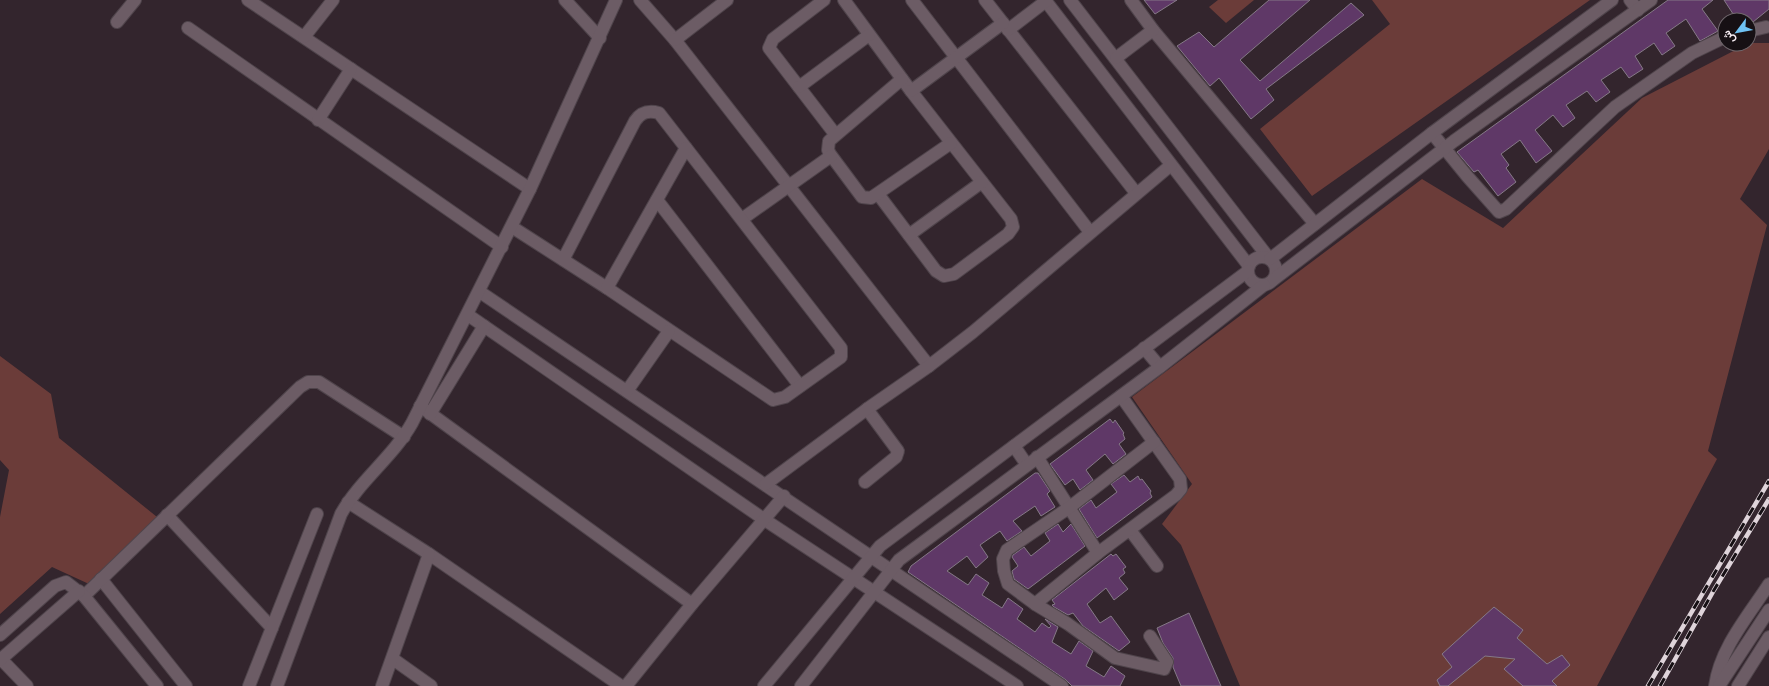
<svg xmlns="http://www.w3.org/2000/svg" width="1769" height="686" font-family="'Noto Sans',Vazirmatn,sans-serif">
<style>
.green{fill:#6b3c39}
.building{fill:#5f3867;stroke:#857987}
.lines{fill:none;stroke-linecap:round;stroke-linejoin:round}
.minor-casing{stroke:#4f444b;stroke-width:14}
.minor{stroke:#6c5c65;stroke-width:12}
.rail-casing{stroke:#dfd4da;stroke-width:4.5}
.rail{stroke:#161014;stroke-width:3;stroke-dasharray:9;stroke-linecap:butt}
</style>
<rect width="100%" height="100%" fill="#33252d"/>
<g class="green">
<polygon points="1218,0 1254,0 1226,23 1209,7"/>
<polygon points="1372,0 1590,0 1312,196 1260,129 1390,24"/>
<polygon points="1749,43 1769,43 1769,149 1740,199 1767,225 1708,451 1717,459 1597,686 1240,686 1181,545 1162,524 1192,484 1132,397 1422,179 1503,228 1642,98"/>
<polygon points="0,356 51,394 59,438 162,521 89,584 52,567 0,614 0,517 9,470 0,460"/>
</g>
<g class="building">
<polygon points="1144,0 1177,0 1155,14"/>
<polygon points="1269,0 1310,0 1240,60 1260,81 1351,3 1364,15 1266,89 1274,100 1251,119 1219,78 1210,86 1177,46 1199,32 1214,47"/>
<polygon points="1668,0 1713,0 1702,9 1718,31 1700,41 1686,19 1666,33 1675,46 1662,55 1654,43 1635,56 1643,69 1629,78 1621,67 1601,80 1610,92 1596,102 1587,91 1566,105 1575,118 1563,127 1553,115 1535,130 1552,151 1536,163 1520,140 1501,154 1509,165 1506,168 1516,182 1498,196 1478,170 1474,172 1457,152"/>
<polygon points="1724,0 1769,0 1769,9 1753,22 1750,20 1737,20"/>
<polygon points="1110,419 1113,423 1115,420 1124,433 1123,434 1125,439 1119,444 1126,454 1113,464 1105,454 1086,470 1093,480 1080,490 1073,479 1065,485 1050,464"/>
<polygon points="1035,473 1038,473 1050,491 1047,494 1055,507 1041,516 1035,506 1013,521 1022,531 1007,541 1000,531 980,545 988,557 976,568 967,556 947,571 968,585 976,574 989,583 982,595 1002,608 1008,598 1023,609 1017,619 1035,632 1042,623 1049,628 1051,626 1045,619 1058,627 1052,642 1071,654 1079,641 1093,651 1086,666 1104,677 1111,666 1125,676 1120,686 1072,686 1066,680 908,572 911,566"/>
<polygon points="1124,475 1130,482 1138,476 1140,480 1142,479 1151,491 1150,493 1152,497 1097,538 1079,509 1091,500 1096,508 1117,492 1111,484"/>
<polygon points="1058,524 1063,532 1071,524 1085,546 1028,589 1014,579 1012,571 1018,566 1012,557 1013,555 1024,547 1031,556 1050,541 1045,533"/>
<polygon points="1111,554 1113,556 1116,554 1126,567 1123,569 1125,573 1119,578 1128,589 1114,600 1106,588 1087,604 1100,623 1111,616 1130,642 1119,651 1083,626 1073,613 1068,615 1054,607 1052,605 1055,604 1052,600"/>
<polygon points="1494,607 1523,630 1517,638 1547,664 1562,655 1570,665 1552,681 1557,686 1523,686 1504,669 1515,659 1485,656 1448,686 1440,686 1437,680 1452,667 1442,654"/>
<polygon points="1189,613 1221,686 1181,686 1173,667 1173,658 1163,643 1157,628"/>
</g>
<g class="lines">
<g class="minor-casing">
<g id="minor">
<polyline points="248,0 530,189"/>
<polyline points="565,0 600,38"/>
<polyline points="640,0 675,40 929,366"/>
<polyline points="824,0 773,39 769,48 835,134"/>
<polyline points="844,0 911,91 1011,219 1013,227 1008,234 954,274 944,276 936,271 878,194"/>
<polyline points="912,0 1090,232"/>
<polyline points="985,0 1136,193"/>
<polyline points="1045,0 1249,266"/>
<polyline points="1070,0 1268,257"/>
<polyline points="1131,0 1153,30 1315,224"/>
<polyline points="1630,0 1638,10"/>
<polyline points="117,22 135,0"/>
<polyline points="188,28 502,247"/>
<polyline points="1008,30 1046,1"/>
<polyline points="1749,31 1766,27"/>
<polyline points="304,37 333,0"/>
<polyline points="675,40 727,0"/>
<polyline points="1116,58 1153,30"/>
<polyline points="902,79 829,141 828,150 830,154 862,197 871,198 951,143"/>
<polyline points="799,87 869,35"/>
<polyline points="911,91 1003,23"/>
<polyline points="318,120 351,69"/>
<polyline points="1432,133 1467,176 1499,212 1506,209 1615,107 1692,53 1725,37"/>
<polyline points="657,200 800,386"/>
<polyline points="742,219 831,156"/>
<path d="M512,227L607,288L773,400L785,397L841,357V348L659,113C648,110 641,112 635,121L563,260"/>
<polyline points="909,235 982,182"/>
<circle cx="1262" cy="271" r="14"/>
<polyline points="1270,259 1432,133 1612,0"/>
<polyline points="1273,280 1454,141 1651,0"/>
<polyline points="607,288 686,148"/>
<polyline points="480,292 1062,686"/>
<polyline points="468,315 765,520 1017,686"/>
<polyline points="1144,348 1160,367"/>
<polyline points="627,391 669,331"/>
<polyline points="420,406 692,604"/>
<polyline points="430,414 484,326"/>
<polyline points="1014,446 1027,465"/>
<polyline points="1037,457 1098,553"/>
<polyline points="865,482 896,457 898,451 867,409"/>
<polyline points="766,484 867,409 929,366 973,332 1171,165"/>
<polyline points="348,502 429,554 621,686"/>
<polyline points="167,515 272,628"/>
<polyline points="1130,530 1157,566"/>
<polyline points="101,579 186,686"/>
<polyline points="84,596 300,387 308,382 319,382 404,437"/>
<polyline points="1035,604 1098,553 1176,495 1181,489 1180,479 1121,396"/>
<polyline points="0,635 55,586 66,582 84,596 157,686"/>
<polyline points="1150,636 1167,662 1164,669 1115,658 1068,624 1035,604 1008,584 1004,571 1003,559 1007,550 1070,507 1154,442"/>
<polyline points="0,658 27,686"/>
<polyline points="393,659 431,686"/>
<polyline points="0,660 79,591"/>
<polyline points="249,686 317,514"/>
<path d="M277,686L341,514C360,480 393,457 412,423L530,189L616,0"/>
<polyline points="382,686 429,554"/>
<polyline points="626,686 692,604 784,496"/>
<polyline points="764,686 880,546 1248,271"/>
<polyline points="801,686 899,560 1160,367 1264,285"/>
<path d="M1715,686C1720,648 1749,615 1769,584"/>
<polyline points="1719,686 1769,610"/>
<polyline points="1738,686 1769,637"/>
</g>
</g>
<use href="#minor" class="minor"/>
<g class="rail-casing">
<g id="rail">
<polyline points="1648,686 1769,481"/>
<polyline points="1660,686 1714,590 1769,499"/>
</g>
</g>
<use href="#rail" class="rail"/>
</g>
<g transform="translate(1737 32) rotate(238)"><circle r="19" fill="#161014" stroke="#70686d"/>
<path d="M0-3L7 15L0 10L-7 15Z" fill="#6fc2f4"/>
<text y="-6" font-size="11" font-weight="bold" text-anchor="middle" fill="#f7edf3">ش</text>
</g>
</svg>
